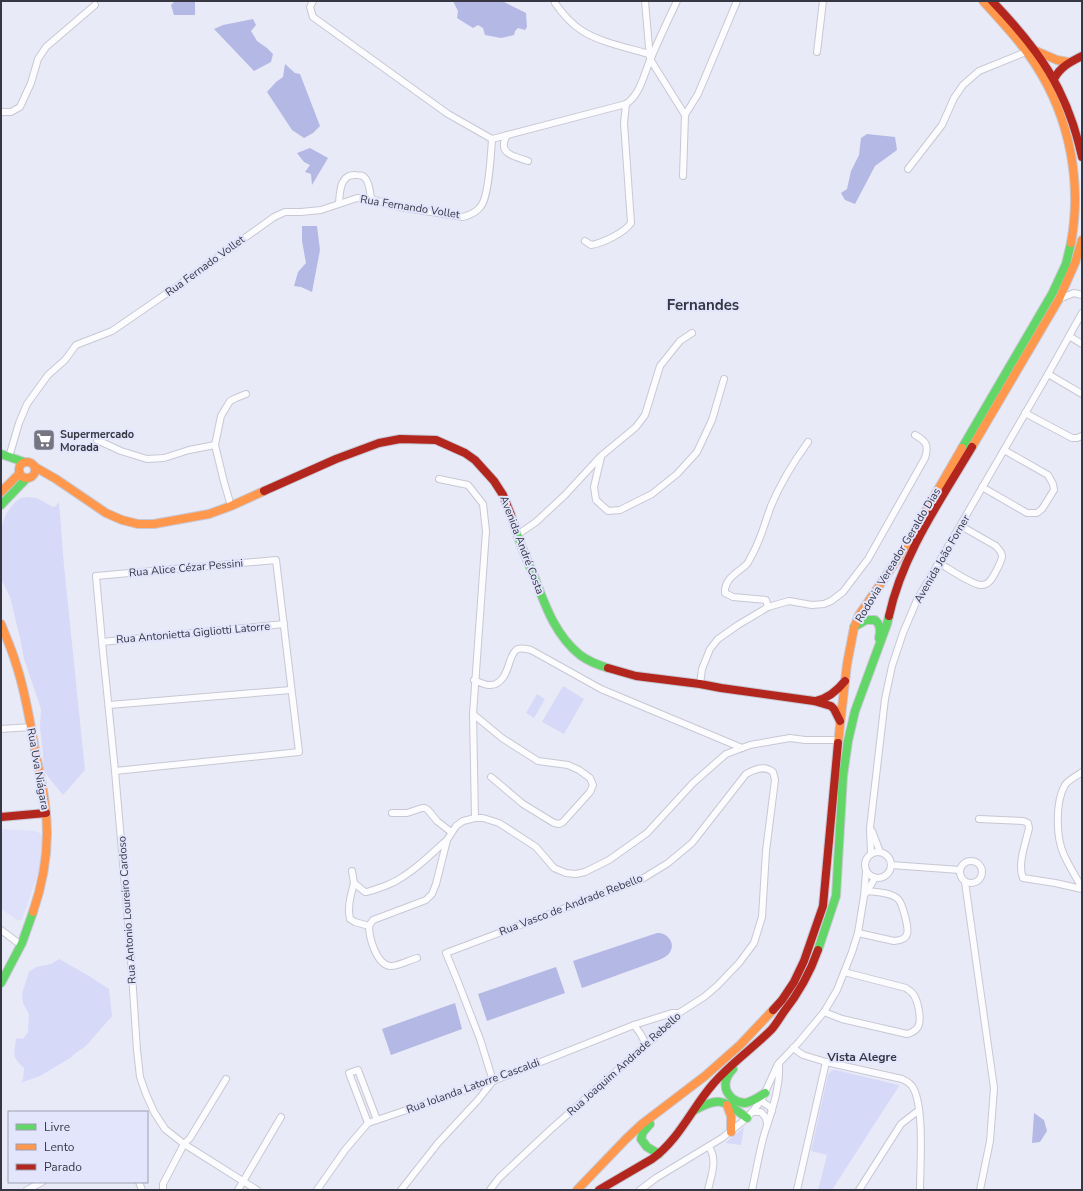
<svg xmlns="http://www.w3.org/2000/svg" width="1083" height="1191" font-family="'Nunito Sans',sans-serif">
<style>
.built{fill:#dfe1fb}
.green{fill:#d7d9f8}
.water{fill:#b4b8e4}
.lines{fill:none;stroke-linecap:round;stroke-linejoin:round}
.street-casing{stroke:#c7c8d3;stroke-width:8}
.fast-casing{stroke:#c7c8d3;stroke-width:10}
.slow-casing{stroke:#c7c8d3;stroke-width:10}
.jam-casing{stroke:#c7c8d3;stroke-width:10}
.street{stroke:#fcfcfe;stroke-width:6}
.fast{stroke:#63d668;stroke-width:8}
.slow{stroke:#ff974d;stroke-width:8}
.jam{stroke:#b3261e;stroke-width:8}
.labels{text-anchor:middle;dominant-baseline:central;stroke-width:4;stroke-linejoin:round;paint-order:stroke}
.street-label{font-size:11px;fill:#363742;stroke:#e3e5fd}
.poi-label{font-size:11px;font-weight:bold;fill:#363742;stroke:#e3e5fd;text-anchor:start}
.neighbourhood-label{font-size:12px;font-weight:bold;fill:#363742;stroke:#e3e5fd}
.district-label{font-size:15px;font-weight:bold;fill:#363742;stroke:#e3e5fd}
</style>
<rect width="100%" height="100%" fill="#e9eaf7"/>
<polygon class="built" points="1,829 34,831 43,834 39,870 22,920 17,920 1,909"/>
<g class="green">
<polygon points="27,497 37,498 53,507 56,506 59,502 64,566 85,770 63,795 43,770 43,753 40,727 41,709 24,659 20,638 10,597 1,579 1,528 6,514 14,503 21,498"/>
<polygon points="563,686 584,699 564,734 542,722"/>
<polygon points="537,694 545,699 534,718 526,713"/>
<path d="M59,959L89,976L109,989L112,1016L86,1046L77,1052L70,1058L40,1076L20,1083L23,1080L24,1068C11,1056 14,1055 16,1039L17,1038L23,1039L28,1032L29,1014L23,1003L22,994L29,972L36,967L51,964Z"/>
<polygon points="832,1070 836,1070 899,1085 899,1086 832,1190 818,1190 827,1155 811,1151 828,1075"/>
<polygon points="744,1127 741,1145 725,1143"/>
</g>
<g class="water">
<polygon points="175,1 195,1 195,15 174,15 171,5"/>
<polygon points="453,1 502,1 526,13 527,27 525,30 518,28 515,31 514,35 501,38 485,35 483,28 478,25 473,28 457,18 458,11"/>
<polygon points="253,19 256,25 251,31 257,41 267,48 273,54 271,62 254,71 214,29 223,25"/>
<polygon points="285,64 295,73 300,74 320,126 313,133 304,138 292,130 267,92 276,82 283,77"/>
<polygon points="867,134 895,137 897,150 875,166 855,204 845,200 841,193 847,189 851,171 859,155 861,138"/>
<polygon points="310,148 328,158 312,185 311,174 305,172 310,165 304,162 297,153"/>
<polygon points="302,226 317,226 320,250 312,292 301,287 294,286 298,272 306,263 302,241"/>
<path d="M657,933C667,932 676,943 670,952C668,956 663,958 659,960L582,988L573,961Z"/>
<polygon points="556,967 565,993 487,1021 478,994"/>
<polygon points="455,1003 462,1029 391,1055 382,1029"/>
<polygon points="1034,1113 1044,1120 1047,1131 1040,1142 1032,1143"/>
</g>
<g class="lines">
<g class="street-casing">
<g id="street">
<path d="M313,1L310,7L313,17L448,114L492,139L626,104C641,94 644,73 651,58C659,39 668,20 677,1"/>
<polyline points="645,1 650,59 685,115"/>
<path d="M555,3C562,13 570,23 581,30C598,42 629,48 649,54"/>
<polyline points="817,52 823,1"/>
<polyline points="1,112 11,112 20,107 31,83 38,59 46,47 95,5"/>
<path d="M507,135C506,137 504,141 504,144C502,155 520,158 528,161"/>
<polyline points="908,169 942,125 954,98 963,85 979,71 1026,52"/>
<polyline points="683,176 685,115 698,94 737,1"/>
<path d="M339,203C340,191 340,174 356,175C360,175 363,175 365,178C370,183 370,193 371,199"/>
<path d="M585,241L591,245C603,243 624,233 631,223L624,123L626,104"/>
<polyline points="1059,299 1074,293 1082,295"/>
<polyline points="1069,336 1082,344"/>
<polyline points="1048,374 1082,394"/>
<polyline points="1025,413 1072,438 1077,438 1082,436"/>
<polyline points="97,440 121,451 147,459 164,458 189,450 215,445"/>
<path d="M9,457L19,423L27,404L48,375L65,360L76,345L112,331L179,285L274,217L285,212H301L321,210L357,198L371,199L399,207L463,217C470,215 477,212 481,206C489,196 491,154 492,139"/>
<polyline points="601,457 594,487 596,500 608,511 620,510 652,494 677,474 697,452 712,420 724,379"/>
<polyline points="439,479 468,485 483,504 486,531 473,714 475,818"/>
<polyline points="982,487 1027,513 1037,513 1042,509 1054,490 1053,484 1048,475 1004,450"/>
<polyline points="231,506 224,482 215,445 221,416 230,401 236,398 246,394"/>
<polyline points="517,535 536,522 565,495 601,456 636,427 645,415 660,366 680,341 692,333"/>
<path d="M939,563C948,568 972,585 981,585C984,585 987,584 989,582C993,578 1002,561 1002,556C1002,552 998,549 996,546L961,526"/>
<path d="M768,607L766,600L733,597L725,593C724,579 737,573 746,565C749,562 750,558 752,555C761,539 765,522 771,506C781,482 792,464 808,442"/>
<polyline points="102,642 284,624"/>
<path d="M474,680C479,682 484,685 489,685C502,686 507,671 510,661C511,658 513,653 516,650C520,647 526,649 531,650L601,689L742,748"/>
<path d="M700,684L702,669L710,649L718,639L738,625L768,607L789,601L812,605L824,604L831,601L843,592L868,559L925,458C929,445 926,441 915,435"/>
<polyline points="109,705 291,690"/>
<polyline points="473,714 502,738 538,761 568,765 579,770 590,778 593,785 590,792 563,822 559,824 554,823 523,804 491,777"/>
<polyline points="1,729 31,727"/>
<polyline points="115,771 299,752 276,560 96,576 102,642 115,771 130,944 137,1050 140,1077 146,1094 154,1112 165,1129 184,1144 257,1190"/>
<path d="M1082,772C1077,776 1068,780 1065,785C1055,802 1056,838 1064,855C1069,866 1076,877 1082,888"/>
<polyline points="392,813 407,813 422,808 425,808 428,810 437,821 451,832"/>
<path d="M979,819L1023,821L1028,823L1029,828C1026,842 1017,865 1023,878L1055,883L1082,889"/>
<polyline points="872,831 880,852"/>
<circle cx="878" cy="865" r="13"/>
<polyline points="871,854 870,828 885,699 892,666 903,633 917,600 1048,374 1082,313"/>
<circle cx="971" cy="872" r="11"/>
<polyline points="891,865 960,870"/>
<path d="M352,871L354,883L365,892H367C380,888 393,884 404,876C420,866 433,852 447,840"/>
<polyline points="965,882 994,1088 990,1141 980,1190"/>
<path d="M354,883C351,895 347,907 350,919L355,922L369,926"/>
<polyline points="866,893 875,878"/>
<polyline points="1,930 21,945"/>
<path d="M858,933L894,941C912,940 908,929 905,916C903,910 902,903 898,899C891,892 876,892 867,891"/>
<path d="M417,958C410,960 396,967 390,966C376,964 369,937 369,926L373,920L426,900L432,894L436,884L447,840L456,826L463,821L475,818H483L499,823L536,847L554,868L566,873L576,874L585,872L609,860L647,833L693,783L726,754L750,745L790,738L805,740H838"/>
<path d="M824,1012L842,1019L907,1034C912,1033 915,1031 918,1027C922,1020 918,1000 913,994C911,991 908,990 906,988L844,972"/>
<polyline points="634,1025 640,1033 646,1044"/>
<path d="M793,1048L803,1055L826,1062L902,1079C906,1081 909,1082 912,1086C925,1105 920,1166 920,1190"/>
<polyline points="761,1101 770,1107 772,1111"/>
<polyline points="752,1112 761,1112 766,1118 767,1124"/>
<polyline points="368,1123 349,1073 358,1070 377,1120"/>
<polyline points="139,1182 142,1190"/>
<polyline points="27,1190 42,1182"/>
<polyline points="163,1190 163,1184 184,1144 190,1138 226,1079"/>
<polyline points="238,1190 281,1117"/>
<polyline points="317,1190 345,1150 368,1123 493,1081 634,1025 672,1013 679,1013"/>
<polyline points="401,1190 438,1143 478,1100 493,1081"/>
<path d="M490,1190L499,1178L549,1131L675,1019L679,1013L704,997L717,986L739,963L754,943L762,917L766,851L775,780L773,772C765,765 755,769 746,774L692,843L668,863L642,879L446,953L458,982L480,1039L493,1081"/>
<polyline points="640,1190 656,1178 722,1138 747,1118 752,1112 761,1101 778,1064 799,1042 824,1012 837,990 852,952 858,933 864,896 866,872"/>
<path d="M708,1190C711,1176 718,1160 709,1147"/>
<path d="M752,1190C756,1172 759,1153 764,1135C771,1113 780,1089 779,1066"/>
<polyline points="797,1190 826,1062"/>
<polyline points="859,1190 901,1124 919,1110"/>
</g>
</g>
<g class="fast-casing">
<g id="fast">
<polyline points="962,448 1052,294 1066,264 1071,243"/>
<polyline points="1,454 24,462"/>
<polyline points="1,505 26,479"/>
<path d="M511,515C517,536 525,556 534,576C545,605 555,635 580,655C588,661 598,665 608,668"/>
<path d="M854,627L866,620H875C881,625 881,631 879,638"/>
<polyline points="818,950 836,896 843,776 848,741 855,711 887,624 889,616"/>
<polyline points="1,983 22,943 33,912"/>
<path d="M733,1069C724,1078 722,1090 733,1099C737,1102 741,1103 745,1103C752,1102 759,1097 765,1093"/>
<path d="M695,1110C721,1095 725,1102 747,1118"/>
<polyline points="650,1124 643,1132 641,1139 647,1147 659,1154"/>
</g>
</g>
<g class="slow-casing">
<g id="slow">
<path d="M983,1C1002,22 1022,43 1037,67C1070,119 1082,183 1071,243"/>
<polyline points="1036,51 1057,60 1068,62"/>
<polyline points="972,447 1059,299 1075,263 1082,240"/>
<circle cx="27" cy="470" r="8"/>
<polyline points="35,467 56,479 106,513 122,520 138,524 154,524 209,514 231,506 264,491"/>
<polyline points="1,492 19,474"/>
<path d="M1,624C6,637 12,650 16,664C25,690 29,717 34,744C37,764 43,784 45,804C50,840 45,877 33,912"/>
<polyline points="838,743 847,664 854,628 859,615 901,554 962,448"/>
<polyline points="727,1105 731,1116 731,1132"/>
<polyline points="577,1190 626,1139 642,1124 705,1076 740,1045 773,1010"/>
</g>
</g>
<g class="jam-casing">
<g id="jam">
<path d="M992,1C1039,50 1067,89 1082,157"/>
<path d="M1054,79C1060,67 1070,62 1082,56"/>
<polyline points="264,491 336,459 379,443 400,439 436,440 465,453 475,460 494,481 503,495 511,515"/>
<path d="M889,616C902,555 940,501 972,447"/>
<polyline points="608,668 636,676 700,684 721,688 814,701 831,706 834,709 840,721"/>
<path d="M816,701C829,698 837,691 845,681"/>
<polyline points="1,817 46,813"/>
<polyline points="773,1010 782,1000 794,982 804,961 823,906 838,743"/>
<path d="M599,1190L652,1159C679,1140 692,1108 713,1084C730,1064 752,1049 771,1030C775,1026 779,1019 783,1013C798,994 810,973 818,950"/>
</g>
</g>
<use href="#street" class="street"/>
<use href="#fast" class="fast"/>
<use href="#slow" class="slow"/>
<use href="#jam" class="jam"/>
</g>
<defs>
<g id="supermarket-square" transform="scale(1.15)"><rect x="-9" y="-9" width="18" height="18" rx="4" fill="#757681" stroke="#e3e5fd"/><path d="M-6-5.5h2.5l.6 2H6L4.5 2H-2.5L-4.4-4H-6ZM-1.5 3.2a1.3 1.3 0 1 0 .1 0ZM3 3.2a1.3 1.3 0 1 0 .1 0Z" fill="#fff"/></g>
</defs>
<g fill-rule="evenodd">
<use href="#supermarket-square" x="44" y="440"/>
</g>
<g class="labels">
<g class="street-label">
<text transform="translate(410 207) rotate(9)">Rua Fernando Vollet</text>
<text transform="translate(205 266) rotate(-36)">Rua Fernado Vollet</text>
<text transform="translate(522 545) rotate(69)">Avenida André Costa</text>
<text transform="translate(898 555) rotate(-59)">Rodovia Vereador Geraldo Dias</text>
<text transform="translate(942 559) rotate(-60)">Avenida João Forner</text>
<text transform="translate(186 568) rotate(-5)">Rua Alice Cézar Pessini</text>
<text transform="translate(193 633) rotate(-5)">Rua Antonietta Gigliotti Latorre</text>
<text transform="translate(38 769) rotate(80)">Rua Uva Niágara</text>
<text transform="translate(571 905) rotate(-21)">Rua Vasco de Andrade Rebello</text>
<text transform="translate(127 910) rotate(-94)">Rua Antonio Loureiro Cardoso</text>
<text transform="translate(624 1064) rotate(-42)">Rua Joaquim Andrade Rebello</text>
<text transform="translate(473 1086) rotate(-20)">Rua Iolanda Latorre Cascaldi</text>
</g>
<g class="poi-label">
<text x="60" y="434">Supermercado<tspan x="60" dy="13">Morada</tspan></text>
</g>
<g class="neighbourhood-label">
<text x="862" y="1057">Vista Alegre</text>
</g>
<g class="district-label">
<text x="703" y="305">Fernandes</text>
</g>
</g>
<rect width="1083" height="1191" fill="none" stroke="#363742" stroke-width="4"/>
<rect x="8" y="1111" width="140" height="72" fill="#e3e5fd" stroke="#9e9fb2"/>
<rect x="16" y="1124" width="20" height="6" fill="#63d668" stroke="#9e9fb2"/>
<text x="44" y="1131" font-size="12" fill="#363742">Livre</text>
<rect x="16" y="1144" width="20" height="6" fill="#ff974d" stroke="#9e9fb2"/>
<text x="44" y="1151" font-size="12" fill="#363742">Lento</text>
<rect x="16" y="1164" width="20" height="6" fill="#b3261e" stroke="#9e9fb2"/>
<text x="44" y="1171" font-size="12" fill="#363742">Parado</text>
</svg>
